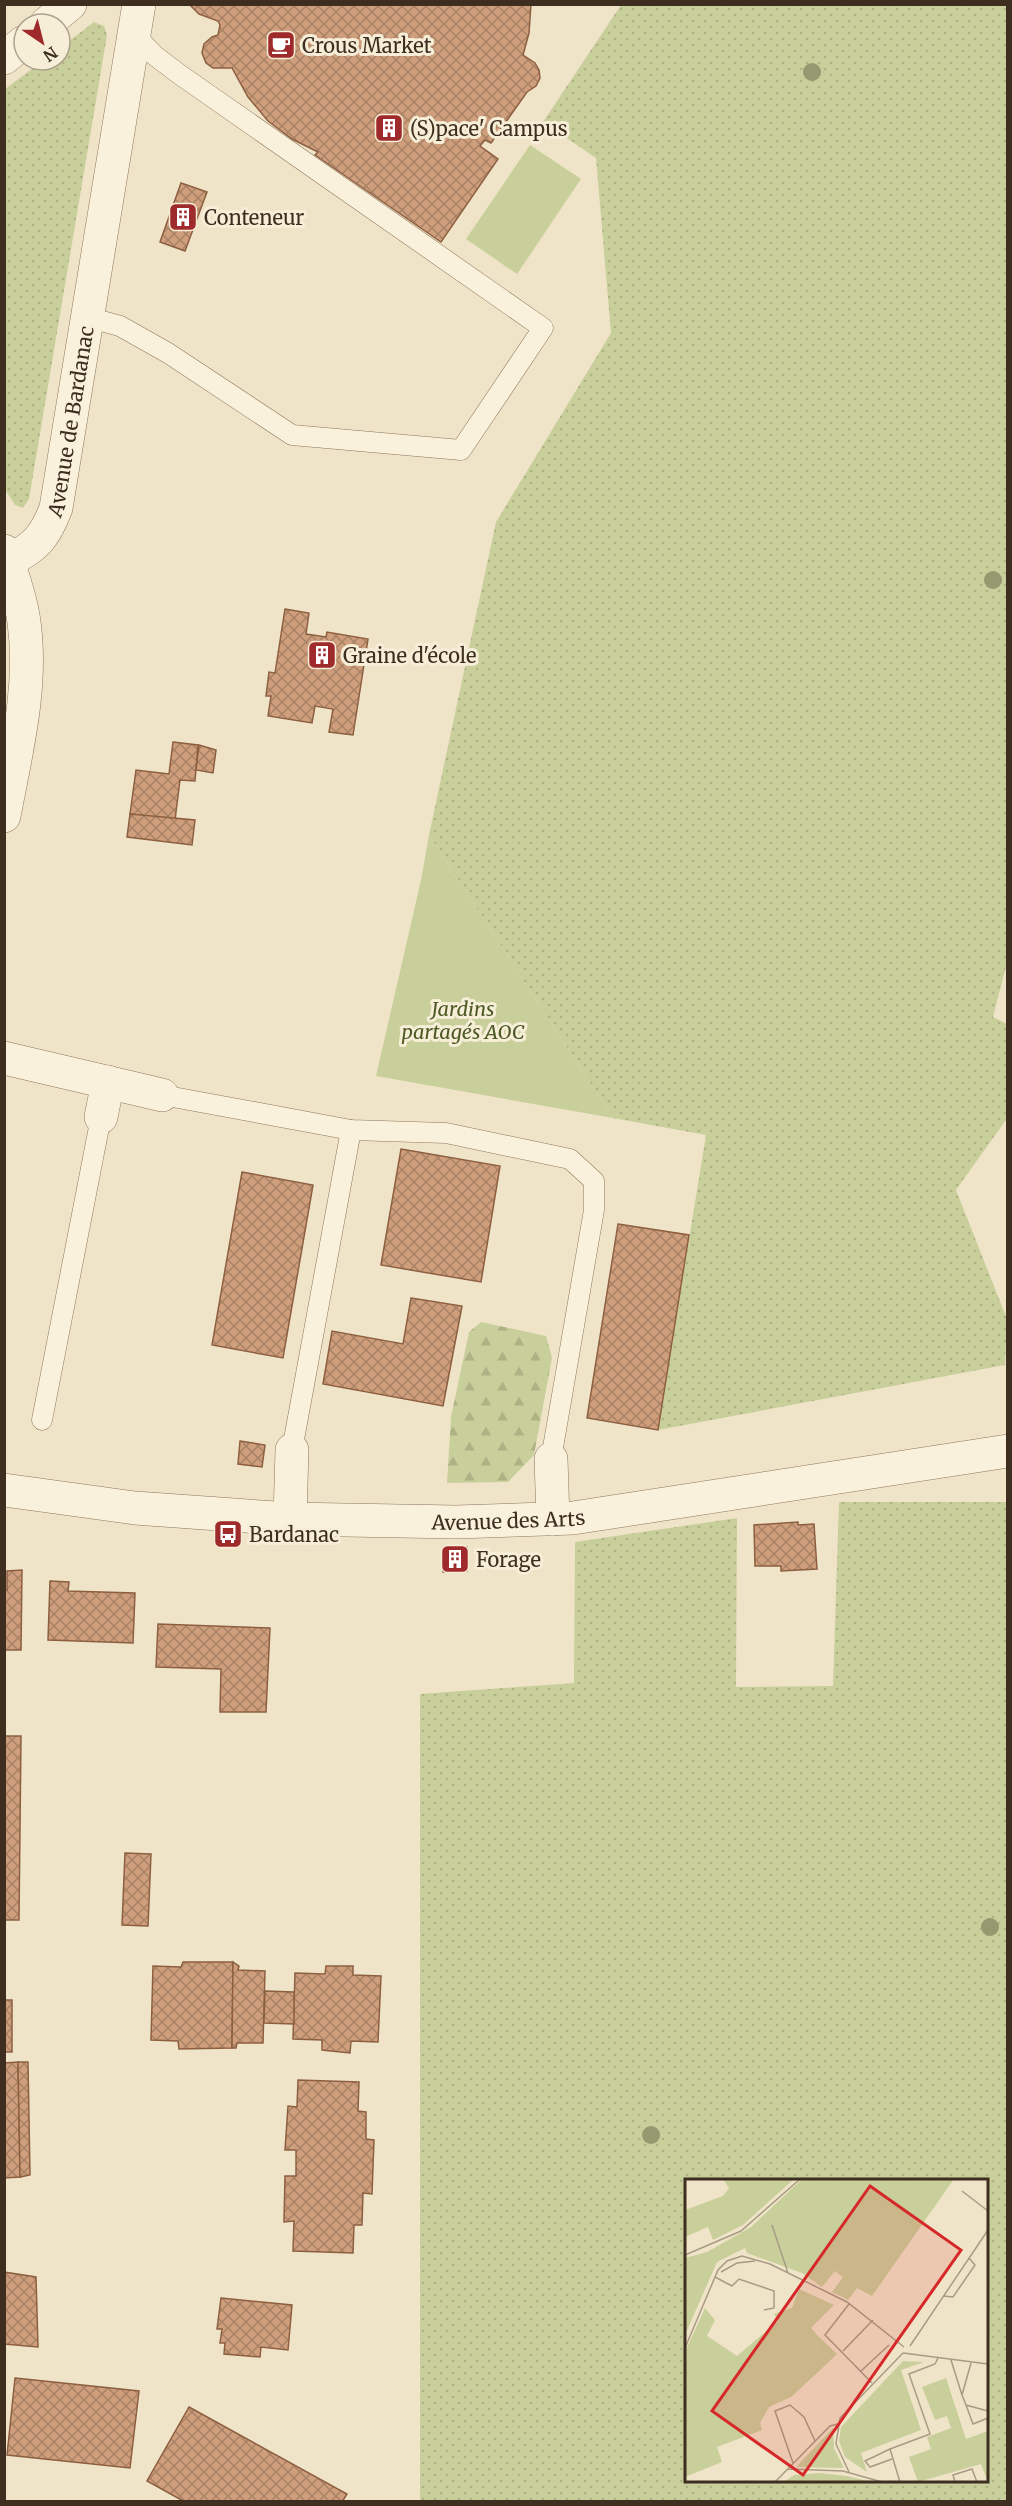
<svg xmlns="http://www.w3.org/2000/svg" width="1012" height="2506" font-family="Merriweather,serif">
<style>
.forest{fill:url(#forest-firs)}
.park{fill:url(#park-dots);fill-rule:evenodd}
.garden{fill:#c9cf9b}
.building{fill:url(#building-cross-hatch);stroke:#8d5f41;stroke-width:1.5}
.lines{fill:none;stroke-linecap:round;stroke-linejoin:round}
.service-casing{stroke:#8d765c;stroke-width:21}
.minor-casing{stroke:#8d765c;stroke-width:34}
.tertiary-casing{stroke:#8d765c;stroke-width:34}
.service{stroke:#faf1dc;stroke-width:20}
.minor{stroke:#faf1dc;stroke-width:33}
.tertiary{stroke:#faf1dc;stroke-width:33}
.tree{fill:#96986f}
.labels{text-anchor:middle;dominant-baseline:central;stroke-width:6;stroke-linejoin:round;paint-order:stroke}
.poi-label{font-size:20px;fill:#3d2e20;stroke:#f7eed8;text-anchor:start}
.street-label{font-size:20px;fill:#3d2e20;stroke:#f7eed8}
.park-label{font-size:20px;font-style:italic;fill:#4d5a26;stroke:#f7eed8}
.inset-road{fill:none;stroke:#a89b85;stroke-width:1.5}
.view{fill:#d62828;fill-opacity:0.15;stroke:#d62828;stroke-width:3}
.inset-edge{fill:none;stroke:#3d2e20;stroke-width:3}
</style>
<defs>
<pattern id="forest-firs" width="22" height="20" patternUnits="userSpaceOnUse" patternTransform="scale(1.5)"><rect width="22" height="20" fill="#c9cf9b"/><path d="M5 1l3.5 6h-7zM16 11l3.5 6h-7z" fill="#aeb285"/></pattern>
<pattern id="park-dots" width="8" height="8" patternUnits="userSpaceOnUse" patternTransform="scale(1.5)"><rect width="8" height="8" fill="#c9cf9b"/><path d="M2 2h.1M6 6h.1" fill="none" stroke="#aeb285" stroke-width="1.8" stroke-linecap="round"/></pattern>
<pattern id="building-cross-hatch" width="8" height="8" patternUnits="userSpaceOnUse" patternTransform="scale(1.5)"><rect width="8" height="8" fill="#cf9f7d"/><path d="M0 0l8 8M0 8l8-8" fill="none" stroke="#a98266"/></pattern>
</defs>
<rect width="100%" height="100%" fill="#f0e4c8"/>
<polygon class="forest" points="481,1322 546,1336 552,1358 534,1455 508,1482 447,1483 451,1417 469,1332"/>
<g class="park">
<polygon points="621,5 1007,5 1008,959 993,1017 1007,1024 1008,1117 956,1190 1007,1319 1005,1365 658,1430 706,1135 613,1118 429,835 496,522 611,333 596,158 543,122"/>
<polygon points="94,22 104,26 107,35 29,499 23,508 15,505 4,488 5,89 44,60 60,60 60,48"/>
<path d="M839,1502H1007V2501H420V1694L574,1683L575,1542L737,1518L736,1687L833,1686ZM686,2180H986V2480H686Z"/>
</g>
<g class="garden">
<polygon points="530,145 581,179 517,274 466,239"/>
<polygon points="429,835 613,1118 376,1076 421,880"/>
</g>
<g class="building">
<polygon points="189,4 531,4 529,33 523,55 535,63 539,70 540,78 536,86 527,92 491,143 485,140 480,146 498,159 441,242 315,155 318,152 292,139 268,121 248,97 232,68 213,68 206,63 202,53 204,44 212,37 218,35 220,25 218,21 199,14"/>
<polygon points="181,183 207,192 185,251 160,242"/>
<polygon points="285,609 309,613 306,634 326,637 327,632 368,639 353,735 329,732 333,709 315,706 312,723 268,716 271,696 266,696 269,672 275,673"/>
<polygon points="173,742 198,745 195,781 180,780 175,820 130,814 136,770 169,774"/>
<polygon points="199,745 216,750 213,773 196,770"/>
<polygon points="130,814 195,820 192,845 127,837"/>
<polygon points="401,1149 500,1166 481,1282 381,1265"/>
<polygon points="242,1172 313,1185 283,1358 212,1345"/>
<polygon points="618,1224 689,1235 658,1430 587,1418"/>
<polygon points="411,1298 462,1306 443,1406 323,1384 332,1331 403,1344"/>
<polygon points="240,1441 265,1445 262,1467 238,1464"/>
<polygon points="798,1522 798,1525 814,1524 817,1569 781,1571 781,1566 755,1566 754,1525"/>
<polygon points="444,1547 467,1547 467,1571 443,1572"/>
<polygon points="22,1570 21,1650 4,1650 4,1590 7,1590 7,1571"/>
<polygon points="50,1581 69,1582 68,1591 135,1593 133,1643 48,1640"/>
<polygon points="158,1624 270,1628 266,1712 220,1712 221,1669 156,1667"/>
<polygon points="4,1736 21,1736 19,1920 4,1920"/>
<polygon points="125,1853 151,1854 148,1926 122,1925"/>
<polygon points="183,1962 233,1962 232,2048 179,2049 178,2041 151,2040 153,1966 181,1967"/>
<polygon points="233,1962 239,1966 238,1970 265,1971 263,2043 237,2043 236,2048 232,2048"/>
<polygon points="326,1966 353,1966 353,1975 381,1976 378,2042 351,2041 350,2053 322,2050 322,2040 293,2039 295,1973 325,1974"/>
<polygon points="265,1991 294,1992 294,2024 264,2023"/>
<rect x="4" y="2000" width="8" height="52"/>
<polygon points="18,2062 20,2177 4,2178 4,2063"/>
<polygon points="18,2062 28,2062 30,2175 20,2177"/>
<polygon points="298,2080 359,2082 358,2111 366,2112 366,2139 374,2140 372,2194 363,2193 362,2225 354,2225 353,2253 293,2251 294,2221 284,2222 285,2176 296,2176 296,2150 285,2150 288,2106 297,2107"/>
<polygon points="4,2272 36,2277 38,2347 4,2344"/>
<polygon points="221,2298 292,2305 288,2350 261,2347 260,2357 224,2354 225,2343 220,2343 222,2329 217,2329"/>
<polygon points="15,2378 139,2391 130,2468 7,2455"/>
<polygon points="189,2407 347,2494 342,2502 185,2502 147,2481"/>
</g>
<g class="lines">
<g class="service-casing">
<g id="service">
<polyline points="87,317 120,326 168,353 292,435 461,450 543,328 179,74 154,55 134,34"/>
<polyline points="162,1095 351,1130 446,1133 570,1159 594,1181 594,1210 551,1459"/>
<polyline points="42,1420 101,1117"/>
<polyline points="292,1450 351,1130"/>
</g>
</g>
<g class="minor-casing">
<g id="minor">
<polyline points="4,1058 162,1095"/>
<polyline points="101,1117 108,1082"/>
<polyline points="551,1459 553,1519"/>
<polyline points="290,1519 292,1450"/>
</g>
</g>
<g class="tertiary-casing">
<g id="tertiary">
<polyline points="46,24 70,4"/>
<polyline points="4,58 24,42"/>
<path d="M4,551C12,573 21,599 24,622C33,687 16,752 4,816"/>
<path id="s1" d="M8,561C36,547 45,537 56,508L139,4"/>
<path id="s2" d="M4,1490L135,1508L290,1519L456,1522L573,1518L1008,1451"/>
</g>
</g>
<use href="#service" class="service"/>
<use href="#minor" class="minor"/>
<use href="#tertiary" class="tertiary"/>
</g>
<g class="tree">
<circle cx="812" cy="72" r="9"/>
<circle cx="993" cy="580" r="9"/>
<circle cx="990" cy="1927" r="9"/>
<circle cx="651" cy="2135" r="9"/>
</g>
<defs>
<g id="cafe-square" transform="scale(1.5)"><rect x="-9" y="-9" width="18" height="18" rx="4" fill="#9e2a2b" stroke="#f7eed8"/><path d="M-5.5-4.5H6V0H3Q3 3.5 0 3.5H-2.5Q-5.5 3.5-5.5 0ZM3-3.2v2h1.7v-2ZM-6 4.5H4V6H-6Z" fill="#fff"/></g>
<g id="building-square" transform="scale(1.5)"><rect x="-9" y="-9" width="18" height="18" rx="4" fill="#9e2a2b" stroke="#f7eed8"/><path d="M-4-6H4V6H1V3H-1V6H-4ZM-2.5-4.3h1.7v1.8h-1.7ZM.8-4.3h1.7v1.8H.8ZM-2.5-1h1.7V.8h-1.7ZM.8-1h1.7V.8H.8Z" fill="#fff"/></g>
<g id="bus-square" transform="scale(1.5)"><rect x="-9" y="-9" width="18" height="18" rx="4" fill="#9e2a2b" stroke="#f7eed8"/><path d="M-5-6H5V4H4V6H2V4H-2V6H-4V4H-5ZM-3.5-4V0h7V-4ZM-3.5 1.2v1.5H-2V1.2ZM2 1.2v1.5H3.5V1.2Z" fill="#fff"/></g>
</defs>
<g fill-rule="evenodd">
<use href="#cafe-square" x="281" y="45"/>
<use href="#building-square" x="389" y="128"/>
<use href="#building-square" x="183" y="217"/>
<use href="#building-square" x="322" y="655"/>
<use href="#bus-square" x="228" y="1534"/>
<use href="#building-square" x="455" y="1559"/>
</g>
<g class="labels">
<g class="poi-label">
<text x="302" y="45">Crous Market</text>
<text x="410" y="128">(S)pace' Campus</text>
<text x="204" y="217">Conteneur</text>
<text x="343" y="655">Graine d'école</text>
<text x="249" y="1534">Bardanac</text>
<text x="476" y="1559">Forage</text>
</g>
<g class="street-label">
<text stroke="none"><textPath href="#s1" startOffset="162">Avenue de Bardanac</textPath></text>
<text stroke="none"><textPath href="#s2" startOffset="506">Avenue des Arts</textPath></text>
</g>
<g class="park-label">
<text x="463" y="1008">Jardins<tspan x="463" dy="23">partagés AOC</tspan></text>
</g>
</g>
<g transform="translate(685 2179)">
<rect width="303" height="303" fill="#f0e4c8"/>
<path d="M135,294L162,297L186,303H99L109,296Z" fill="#c9cf9b"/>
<path d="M38,0H109L58,46L28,61L23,48L0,58V31L38,17L44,9ZM117,0H269L187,117L172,109L163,121L147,113L158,98L150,92L137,108L117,94L62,74L60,69L32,83L0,156V79L22,73L66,48ZM114,110L149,126L126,149L133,157L132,194L106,218L84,228L75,244L77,251L32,268L37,283L0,298V173L20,129L30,141L22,157L52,177L93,142L89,135L107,129ZM218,182L239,183L216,191L236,251L176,274L182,293L160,278L154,262L156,248ZM261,199L281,260L303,252V303L296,285L233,303L224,278L246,270L242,258L266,249L262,237L250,241L237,208ZM148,249L149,269L159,289L111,288Z" fill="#c9cf9b"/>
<path d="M22,157L52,177L33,196L10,178ZM133,157L152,175L132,194V182Z" fill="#c9cf9b"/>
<path class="inset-road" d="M277,12L303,32M87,46L103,94M0,76L56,52L115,0M36,93L52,84L70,82M30,98L47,107M47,107L54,100L89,112V129L79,131M258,117L268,118L290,86L284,79M164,125L140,156L187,204M225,167L303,51M0,169L33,91L42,82L57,77L85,85L162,123L219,168M158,172L188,141M218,174L303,185M266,181L277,216M286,184L277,216L281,226L303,232M176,192L204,166M281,226L288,245L303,239M205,270L180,282L185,288L207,280M108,284L90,232L105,226L119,238L130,262M103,290L158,292L197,303M164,293L151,265L155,239L218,174M90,303L145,247L153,245M215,303L205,270L245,255L224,195L250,185L253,179M270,303L268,296L287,290L292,303"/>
<path class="view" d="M185,7L276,71L118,296L27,232Z"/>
<rect width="303" height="303" class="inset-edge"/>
</g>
<rect width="1012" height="2506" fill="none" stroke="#3d2e20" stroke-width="12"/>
<g transform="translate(42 42) rotate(145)"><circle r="28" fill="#f7eed8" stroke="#ada18e" stroke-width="1.5"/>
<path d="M0-4.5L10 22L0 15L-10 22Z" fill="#9e2a2b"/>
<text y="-9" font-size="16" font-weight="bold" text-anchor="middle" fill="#3d2e20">N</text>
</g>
</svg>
